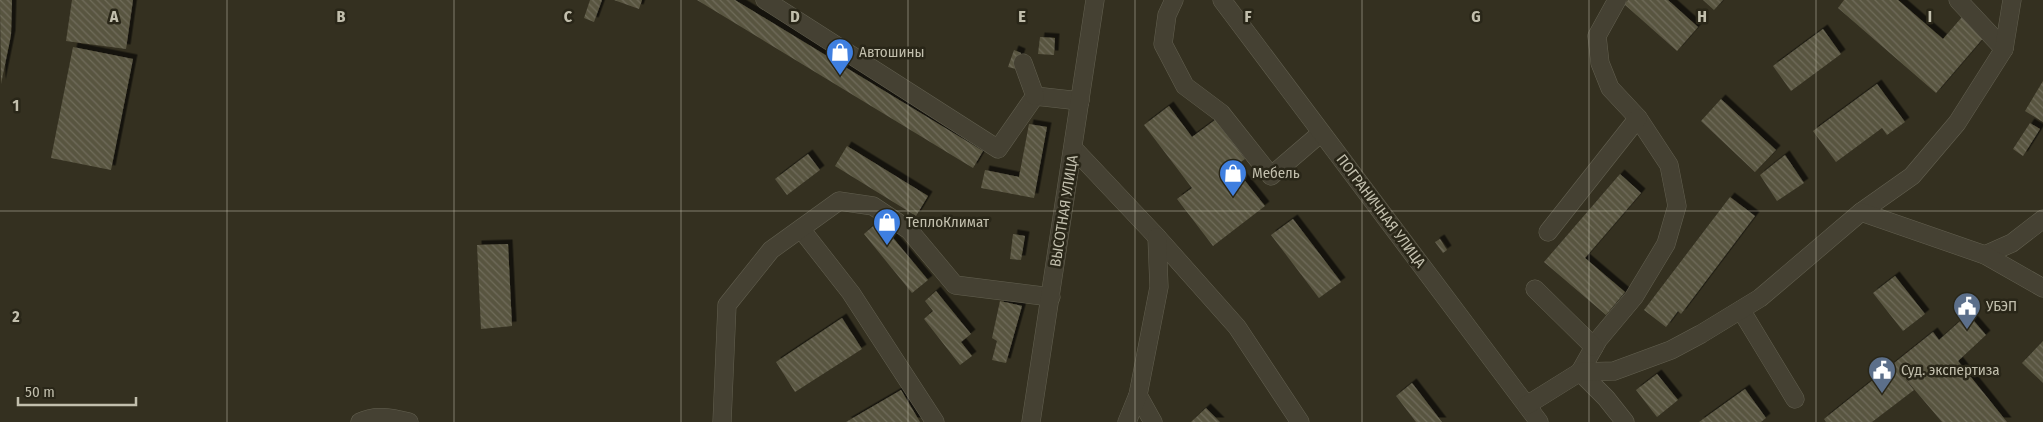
<svg xmlns="http://www.w3.org/2000/svg" width="2043" height="422" font-family="'Fira Sans Condensed',sans-serif">
<style>
.building{fill:url(#building-back-hatch);filter:url(#shadow)}
.lines{fill:none;stroke-linecap:round;stroke-linejoin:round}
.minor-casing{stroke:#636050;stroke-width:19}
.minor{stroke:#454133;stroke-width:18}
.grid{fill:none;stroke:#c2bfad;stroke-width:1;stroke-opacity:0.55}
.labels{text-anchor:middle;dominant-baseline:central;stroke-width:5;stroke-linejoin:round;paint-order:stroke}
.poi-label{font-size:15px;fill:#c2bfad;stroke:#292618;text-anchor:start}
.street-label{font-size:15px;fill:#c2bfad;stroke:#292618}
.grid-label{font-size:16px;text-anchor:middle;font-weight:bold;fill:#c2bfad;stroke:#292618;stroke-width:5;stroke-linejoin:round;paint-order:stroke}
</style>
<defs>
<pattern id="building-back-hatch" width="6" height="6" patternUnits="userSpaceOnUse" patternTransform="scale(1.25)"><rect width="6" height="6" fill="#595541"/><path d="M-1 5l2 2M0 0l6 6M5-1l2 2" fill="none" stroke="#6f6c5a"/></pattern>
<filter id="shadow"><feDropShadow dx="4.5" dy="-4.5" stdDeviation="0" flood-color="#0009"/></filter>
</defs>
<rect width="100%" height="100%" fill="#343020"/>
<g class="building">
<polygon points="0,0 12,0 11,35 1,84"/>
<polygon points="72,0 133,0 126,49 66,41"/>
<polygon points="590,0 602,0 594,22 584,18"/>
<polygon points="614,0 642,0 639,9"/>
<polygon points="697,0 735,0 983,151 973,168"/>
<polygon points="1628,0 1668,0 1698,27 1677,51 1624,4"/>
<polygon points="1703,0 1723,0 1714,10"/>
<polygon points="1844,0 1898,0 1943,39 1962,17 1985,36 1936,93 1838,8"/>
<polygon points="1823,29 1841,54 1791,91 1773,66"/>
<polygon points="1040,37 1055,38 1054,55 1038,54"/>
<polygon points="73,47 133,59 111,170 51,158"/>
<polygon points="1014,50 1021,53 1016,69 1008,67"/>
<polygon points="2043,81 2043,122 2025,111"/>
<polygon points="1877,84 1905,122 1887,135 1882,128 1836,162 1813,131"/>
<polygon points="1721,99 1776,150 1755,172 1701,121"/>
<polygon points="1169,106 1192,137 1215,120 1245,159 1234,167 1265,206 1213,246 1177,199 1192,188 1144,125"/>
<polygon points="2030,123 2040,129 2023,156 2013,149"/>
<polygon points="1029,124 1047,127 1034,198 981,188 985,170 1019,177"/>
<polygon points="847,146 928,196 916,216 835,166"/>
<polygon points="808,154 820,170 787,195 775,179"/>
<polygon points="1785,155 1804,183 1777,201 1760,175"/>
<polygon points="1620,174 1641,193 1585,258 1625,292 1606,315 1544,262"/>
<polygon points="1730,197 1755,216 1681,314 1678,311 1666,327 1644,310"/>
<polygon points="1293,219 1341,282 1319,298 1271,235"/>
<polygon points="879,221 928,280 912,293 864,234"/>
<polygon points="1013,234 1025,236 1021,260 1010,259"/>
<polygon points="1440,239 1447,250 1443,253 1435,242"/>
<polygon points="508,244 512,326 481,329 477,245"/>
<polygon points="1895,276 1925,314 1903,331 1873,293"/>
<polygon points="936,291 971,334 961,342 972,356 960,365 924,319 933,311 925,301"/>
<polygon points="1000,301 1022,306 1006,363 992,360 997,341 992,338"/>
<polygon points="1968,314 1986,335 1958,361 2007,422 1942,422 1902,375 1914,390 1872,422 1826,422 1824,419 1933,332 1939,340"/>
<polygon points="842,318 862,349 795,392 776,362"/>
<polygon points="2043,341 2043,383 2022,363"/>
<polygon points="1657,374 1678,400 1657,417 1636,390"/>
<polygon points="1412,383 1442,422 1416,422 1396,396"/>
<polygon points="1745,389 1766,418 1761,422 1699,422"/>
<polygon points="901,390 920,422 846,422"/>
<polygon points="1206,408 1220,422 1191,422"/>
</g>
<g class="lines">
<g class="minor-casing">
<g id="minor">
<polyline points="765,0 998,149 1035,96 1080,101"/>
<polyline points="1174,0 1167,15 1163,44 1185,86 1221,113 1271,176 1321,133"/>
<polyline points="1222,0 1539,422"/>
<polyline points="1617,0 1597,36 1600,63 1610,88 1638,118 1669,165 1677,206 1666,244 1634,297 1598,340 1580,372 1606,398 1625,422"/>
<polyline points="1958,0 2004,49"/>
<polyline points="1023,63 1035,96"/>
<polyline points="1073,148 1157,237 1237,327 1300,422"/>
<polyline points="1861,212 1912,176 1957,123 2004,49 2012,0"/>
<polyline points="801,229 851,293 935,422"/>
<polyline points="1548,232 1638,118"/>
<polyline points="1985,255 2012,243 2043,219"/>
<polyline points="1535,289 1594,347"/>
<polyline points="1741,310 1795,399"/>
<polyline points="1138,395 1153,422"/>
<polyline points="1527,405 1580,372 1614,371 1671,350 1701,334 1760,298 1861,212 1985,255 2043,288"/>
<path d="M360,422C376,414 392,418 409,422"/>
<polyline points="722,422 727,305 771,250 839,201 873,206 909,230 955,285 1051,297"/>
<polyline points="1031,422 1095,0"/>
<polyline points="1127,422 1138,395 1159,287 1157,237"/>
</g>
</g>
<use href="#minor" class="minor"/>
</g>
<path class="grid" d="M227,0V422M454,0V422M681,0V422M908,0V422M1135,0V422M1362,0V422M1589,0V422M1816,0V422M0,211H2043"/>
<defs>
<g id="shop-pin" transform="scale(1.4375)"><path d="M0 17L-7.5 6A9.5 9.5 0 1 1 7.5 6Z" fill="#3f7fe0" stroke="#292618"/><path d="M-5-2.5h2.3a2.7 3.5 0 0 1 5.4 0H5L5.5 6h-11ZM-1.5-2.5h3a1.5 2.3 0 0 0-3 0Z" fill="#fff"/></g>
<g id="civic-pin" transform="scale(1.4375)"><path d="M0 17L-7.5 6A9.5 9.5 0 1 1 7.5 6Z" fill="#5c6f8a" stroke="#292618"/><path d="M-.6-6.5H3V-4.5H.6V-3L4-1V1h2V6H-6V1h2V-1L-.6-3ZM-1.2 2.5V6h2.4V2.5Z" fill="#fff"/></g>
</defs>
<g fill-rule="evenodd">
<use href="#shop-pin" x="840" y="52"/>
<use href="#shop-pin" x="1233" y="173"/>
<use href="#shop-pin" x="887" y="222"/>
<use href="#civic-pin" x="1967" y="306"/>
<use href="#civic-pin" x="1882" y="370"/>
</g>
<g class="labels">
<g class="poi-label">
<text x="859" y="52">Автошины</text>
<text x="1252" y="173">Мебель</text>
<text x="906" y="222">ТеплоКлимат</text>
<text x="1986" y="306">УБЭП</text>
<text x="1901" y="370">Суд. экспертиза</text>
</g>
<g class="street-label">
<text transform="translate(1064 211) rotate(-81)">ВЫСОТНАЯ УЛИЦА</text>
<text transform="translate(1381 211) rotate(53)">ПОГРАНИЧНАЯ УЛИЦА</text>
</g>
</g>
<g class="grid-label">
<text x="114" y="22">A</text>
<text x="341" y="22">B</text>
<text x="568" y="22">C</text>
<text x="795" y="22">D</text>
<text x="1022" y="22">E</text>
<text x="1248" y="22">F</text>
<text x="1476" y="22">G</text>
<text x="1702" y="22">H</text>
<text x="1930" y="22">I</text>
<text x="16" y="111">1</text>
<text x="16" y="322">2</text>
</g>
<path d="M18 397v8h118v-8" fill="none" stroke="#c2bfad" stroke-width="2.5"/>
<text x="25" y="397" font-size="15" fill="#c2bfad" stroke="#292618" stroke-width="4" paint-order="stroke">50 m</text>
</svg>
